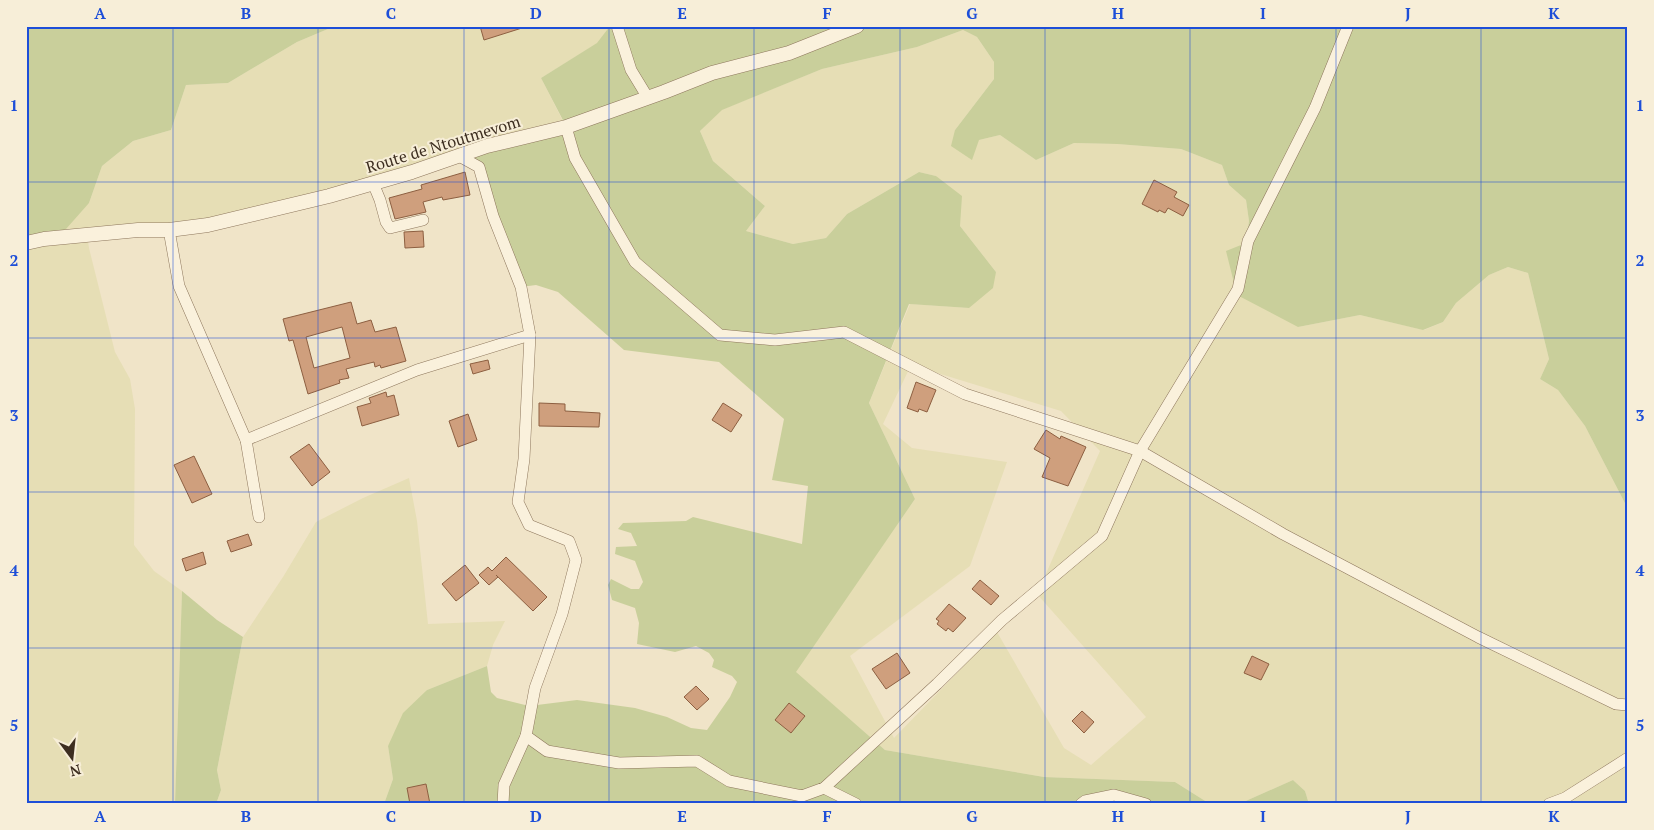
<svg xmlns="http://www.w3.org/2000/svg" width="1654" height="830" font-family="'PT Serif',serif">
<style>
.farmland{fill:#e6deb5;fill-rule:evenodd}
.green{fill:#c9cf9b}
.building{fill:#cf9f7d;stroke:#8d5f41;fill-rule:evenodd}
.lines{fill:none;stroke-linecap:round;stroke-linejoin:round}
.minor-casing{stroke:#8d765c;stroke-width:12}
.tertiary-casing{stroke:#8d765c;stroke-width:15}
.minor{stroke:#faf1dc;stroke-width:11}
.tertiary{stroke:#faf1dc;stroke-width:14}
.grid{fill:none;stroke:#1d4ed8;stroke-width:1;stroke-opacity:0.55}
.labels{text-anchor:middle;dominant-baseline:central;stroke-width:4;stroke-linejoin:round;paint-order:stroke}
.street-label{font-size:16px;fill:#3d2e20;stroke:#f7eed8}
.neatline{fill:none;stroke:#1d4ed8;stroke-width:2}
.grid-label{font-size:16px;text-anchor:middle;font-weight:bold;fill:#1d4ed8}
</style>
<rect width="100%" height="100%" fill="#f0e4c8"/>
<g class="farmland">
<polygon points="335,26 610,26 598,43 541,78 566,127 264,212 87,235 89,248 115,352 130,379 135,409 134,545 154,571 182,591 175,804 26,804 26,243 89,203 102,166 133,141 171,130 186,85 228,83 297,42"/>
<path d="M963,30L977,37L994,62V79L955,130L979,140L1000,135L1036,160L1074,143L1117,144L1181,149L1222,165L1229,185L1246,200L1249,221L1246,243L1298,327L1360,315L1424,330L1443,322L1456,303L1489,275L1508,267L1528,273L1549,359L1540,379L1558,390L1585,426L1628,509V804H1309L1305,791L1293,780L1239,804H1210L1175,782L1044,777L885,750L795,672L915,499L869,403L910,304L969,308L996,272L960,226L936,176L919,172L847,214L826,238L793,244L746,231L765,206L713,161L700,131L721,110L822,69L917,47ZM911,365L1061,411L1100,451L1037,594L1146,717L1091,765L1064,748L997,632L894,738L850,656L970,566L1007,462L912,448L883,424Z"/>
<polygon points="409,478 417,521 428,624 505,621 493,645 487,666 427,690 388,746 393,779 384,804 216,804 221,790 217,770 243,637 283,577 316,522 363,498"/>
</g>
<g class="green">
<polygon points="26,26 335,26 297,42 228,83 186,85 171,130 133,141 102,166 89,203 66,229 44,239 26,243"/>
<polygon points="610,26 1628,26 1628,509 1585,426 1558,390 1540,379 1549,359 1528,273 1508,267 1489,275 1456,303 1443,322 1423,330 1360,315 1298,327 1237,295 1226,251 1246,243 1249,221 1246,200 1229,185 1222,165 1181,149 1117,144 1074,143 1036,160 1000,135 979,140 972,160 951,146 955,130 994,79 994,62 977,37 963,30 917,47 822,69 722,110 700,131 713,161 765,206 746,231 793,244 826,238 847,214 919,172 936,176 962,196 960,226 996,272 993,288 969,308 909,304 869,403 915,499 796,672 885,750 1044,777 1175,782 1210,804 384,804 393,779 388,746 403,713 427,690 487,666 491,692 497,698 529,706 577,700 635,708 667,717 691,728 707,730 730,697 737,682 732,676 712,667 714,660 709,653 696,646 675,652 637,644 639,623 635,608 612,600 608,585 611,579 631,589 639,589 643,582 635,561 615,554 616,547 637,546 631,533 618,529 623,523 686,521 693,517 802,544 808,486 772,480 784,419 719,362 624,350 558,292 536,285 521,287 479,167 459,156 566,126 541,78 597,43"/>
<polygon points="182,591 217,620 243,637 217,770 221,790 216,804 175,804"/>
<polygon points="1293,780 1305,791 1309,804 1239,804"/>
</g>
<g class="building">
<polygon points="480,26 522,26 522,28 484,40"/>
<polygon points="465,172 470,195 443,200 442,197 423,202 426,212 395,219 389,198 422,189 421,185"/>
<polygon points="1154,180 1177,192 1174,197 1189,205 1183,216 1168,208 1165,213 1159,210 1158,212 1142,204"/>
<polygon points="423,231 424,247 405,248 404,232"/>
<path d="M351,302L357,324L371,320L375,332L396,327L406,361L381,368L380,365L375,367L374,362L346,369L349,378L339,380L340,383L308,394L293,340L289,341L283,319ZM342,327L350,358L314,368L306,337Z"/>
<polygon points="488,360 490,369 473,374 470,364"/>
<polygon points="916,382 936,390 927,412 919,409 918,412 907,408"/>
<polygon points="386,392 387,397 394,395 399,415 362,426 357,407 371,403 369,398"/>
<polygon points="539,403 565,404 565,411 600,413 599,427 539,426"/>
<polygon points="723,403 742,415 731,432 712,420"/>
<polygon points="468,414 477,440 458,447 449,421"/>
<polygon points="1046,430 1060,439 1061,436 1086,447 1068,486 1042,477 1050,458 1034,449"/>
<polygon points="309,444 330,472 312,486 290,457"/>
<polygon points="194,456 212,494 192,503 174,465"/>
<polygon points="248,534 252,545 231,552 227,541"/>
<polygon points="203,552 206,564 186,571 182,559"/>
<polygon points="506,557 547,597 533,611 496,575 498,577 489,585 479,575 488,567 492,571"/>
<polygon points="465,565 479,583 456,601 442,584"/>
<polygon points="980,580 999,596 991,605 972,589"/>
<polygon points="949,604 966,618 953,632 948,628 946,631 937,624 939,621 936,619"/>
<polygon points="897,653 910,673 886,689 872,669"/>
<polygon points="1252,656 1269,664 1261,680 1244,673"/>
<polygon points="696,686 709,699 697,710 684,697"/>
<polygon points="789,703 805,716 791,733 775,720"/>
<polygon points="1082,711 1094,722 1084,733 1072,721"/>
<polygon points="426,784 430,804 410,804 407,788"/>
</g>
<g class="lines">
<g class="minor-casing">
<g id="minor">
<polyline points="617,26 631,70 648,98"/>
<polyline points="566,127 575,158 635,262 720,335 775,340 844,332 965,394 1140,451 1283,534 1478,637 1616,704 1628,705"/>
<polyline points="459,156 479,167 493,216 521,287 530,335 524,459 518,502 529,525 569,541 576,560 562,614 535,688 526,736 504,785 503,804"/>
<polyline points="373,183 380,200 386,222 390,228 423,220"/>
<polyline points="169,230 179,286 246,440 259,517"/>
<polyline points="246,440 417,370 530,335"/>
<polyline points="526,736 547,751 619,763 697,761 729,781 802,796 824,788 937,684 1002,620 1102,536 1140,451 1238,289 1248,241 1315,108 1348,26"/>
<polyline points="824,788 856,804"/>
<polyline points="1081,804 1085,801 1114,795 1146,804"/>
<polyline points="1549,804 1565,798 1628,758"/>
</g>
</g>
<g class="tertiary-casing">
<polyline id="tertiary" points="26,243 44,239 138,230 169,230 208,225 329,196 412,172 487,146 566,127 664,92 712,73 789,53 857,26"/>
</g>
<use href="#minor" class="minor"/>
<use href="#tertiary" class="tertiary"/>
</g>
<path class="grid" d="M173,26V804M318,26V804M464,26V804M609,26V804M754,26V804M900,26V804M1045,26V804M1190,26V804M1336,26V804M1481,26V804M26,182H1628M26,338H1628M26,492H1628M26,648H1628"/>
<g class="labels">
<g class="street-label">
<text transform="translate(443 144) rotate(-17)">Route de Ntoutmevom</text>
</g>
</g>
<rect width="1654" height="830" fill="none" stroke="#f7eed8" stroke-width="55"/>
<g transform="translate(72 758) rotate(165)" stroke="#f7eed8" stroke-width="4" paint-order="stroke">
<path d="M0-4L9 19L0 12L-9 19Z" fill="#3d2e20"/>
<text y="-8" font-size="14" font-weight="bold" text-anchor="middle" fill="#3d2e20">N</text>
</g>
<rect x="28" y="28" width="1598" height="774" class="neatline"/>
<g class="grid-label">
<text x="100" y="19">A</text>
<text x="246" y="19">B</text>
<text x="391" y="19">C</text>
<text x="536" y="19">D</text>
<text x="682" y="19">E</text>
<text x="827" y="19">F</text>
<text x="972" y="19">G</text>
<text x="1118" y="19">H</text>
<text x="1263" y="19">I</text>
<text x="1408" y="19">J</text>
<text x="1554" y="19">K</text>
<text x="14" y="111">1</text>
<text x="1640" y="111">1</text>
<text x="14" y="266">2</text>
<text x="1640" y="266">2</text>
<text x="14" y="421">3</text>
<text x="1640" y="421">3</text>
<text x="14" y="576">4</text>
<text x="1640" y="576">4</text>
<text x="14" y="731">5</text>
<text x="1640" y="731">5</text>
<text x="100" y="822">A</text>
<text x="246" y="822">B</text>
<text x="391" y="822">C</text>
<text x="536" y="822">D</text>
<text x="682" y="822">E</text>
<text x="827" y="822">F</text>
<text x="972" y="822">G</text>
<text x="1118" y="822">H</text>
<text x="1263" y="822">I</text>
<text x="1408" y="822">J</text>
<text x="1554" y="822">K</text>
</g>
</svg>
